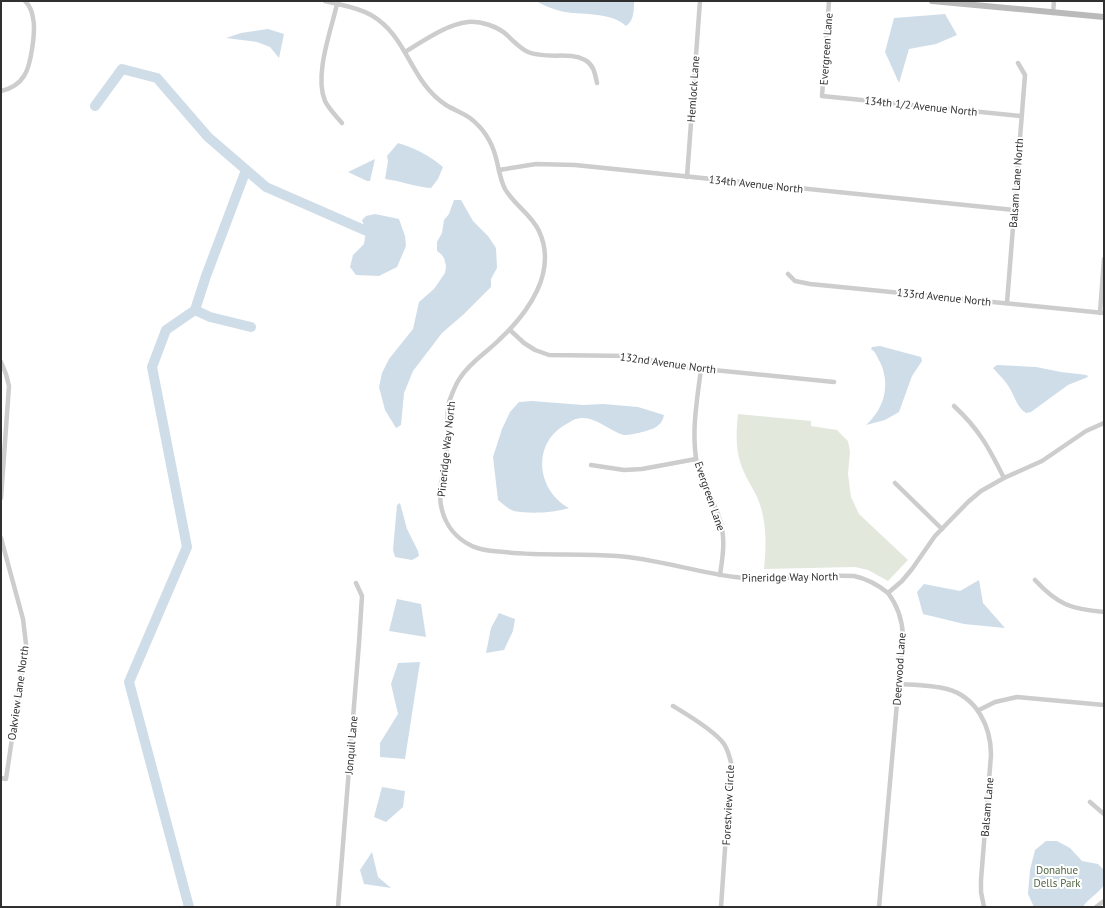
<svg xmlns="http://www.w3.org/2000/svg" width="1105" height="908" font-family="'PT Sans',sans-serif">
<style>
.green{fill:#e3e8dd}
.water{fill:#cfdde9}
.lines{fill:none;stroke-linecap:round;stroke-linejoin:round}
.river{stroke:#cfdde9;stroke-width:10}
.street{stroke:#cdcdcd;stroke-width:4.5}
.secondary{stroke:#bababa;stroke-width:6}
.labels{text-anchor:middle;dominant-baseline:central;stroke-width:4;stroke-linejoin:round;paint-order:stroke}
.street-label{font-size:11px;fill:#303030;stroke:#fff}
.park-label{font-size:11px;fill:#526743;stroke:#fff}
</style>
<rect width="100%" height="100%" fill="#fff"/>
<path class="green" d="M738,414L811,421V426L837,430L848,441L850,452L848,474L851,497L859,514L908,560L888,581L868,570L855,567L764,569C766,548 767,529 761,508C758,495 749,484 744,472C735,453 736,434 738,414Z"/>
<g class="water">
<path d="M536,1H634C634,10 634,21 626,26C611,12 584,15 565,12C556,10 544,6 536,1Z"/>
<polygon points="945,14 957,35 936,44 909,49 899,83 885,52 894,18"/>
<polygon points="268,29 284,34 279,58 270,47 257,42 226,38 241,33"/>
<path d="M398,143C415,148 429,155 443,167L438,179L431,188C416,187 401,181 385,179L388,161L387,156Z"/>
<polygon points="375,159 370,181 367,181 348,172"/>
<polygon points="454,200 461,200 473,221 488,236 496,248 497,268 491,279 491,287 464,314 442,333 413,371 404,393 401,425 396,428 385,410 379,387 382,373 389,359 413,329 419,302 434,289 445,273 446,266 444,258 441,254 437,251 437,242 442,233 444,220 449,214"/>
<polygon points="375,214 399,219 405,236 406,246 397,267 379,276 356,275 350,267 353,255 364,244 366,231 362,220 366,216"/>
<path d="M880,346L921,357L922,361L912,376L899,412L885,420L866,425C884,409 891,385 880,362C877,357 876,352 871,349L872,347Z"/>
<path d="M997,365L1036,367L1061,372L1087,375L1088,377L1068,385L1031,412L1026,413C1016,407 1014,393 1007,384C1003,378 997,373 993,368Z"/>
<path d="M532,401L583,405L603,404L638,407L664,415C663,420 661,424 656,427C653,430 628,436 624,435C608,431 594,414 576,419C572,420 567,424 563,426C531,447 538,491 569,508C554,513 529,514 514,511C508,509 502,503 498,500L493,457L502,429L510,412L519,402Z"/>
<polygon points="400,503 407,529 418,551 419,556 412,560 395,557 393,550 397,505"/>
<polygon points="979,580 983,603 1005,628 964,624 923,614 917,592 924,584 960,591"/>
<polygon points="397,599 421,604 426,637 389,631"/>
<polygon points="499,613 515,619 513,631 504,650 486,653 491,628"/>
<polygon points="420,662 405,759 380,757 380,743 398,714 391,684 398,663"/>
<polygon points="382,787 405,791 403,807 386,822 374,817"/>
<path d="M1046,841H1057L1070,848L1082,861L1098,864L1104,870C1104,874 1105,881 1104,884C1101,892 1088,898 1083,907H1034L1028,894L1030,870L1035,850Z"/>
<polygon points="372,852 378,877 391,888 364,884 360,870"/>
</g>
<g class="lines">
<g class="river">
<polyline points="95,106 122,69 157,78 208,137 266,187 378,236"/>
<polyline points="195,310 210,317 251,327"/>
<polyline points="189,907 129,682 187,547 152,367 166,330 195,310 206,276 246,170"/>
</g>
<g class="street">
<path d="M325,1C340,5 358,7 371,15C408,36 410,82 446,105C454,110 463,113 470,118C483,128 492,142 496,158C499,169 500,179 505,189C514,205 531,214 539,231C558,272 528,313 499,340C486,353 470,362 460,378C455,385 452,394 449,402C446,417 448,431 447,446C446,466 436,489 442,510C446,526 457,539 472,546C482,551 493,551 504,552C542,556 579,553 617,556C657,559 695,572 735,577C749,579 763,578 778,578C803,577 828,575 854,576C868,579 877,584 888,593"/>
<polyline points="829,1 822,96 1021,116"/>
<path d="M337,4C331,31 314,75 325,101C329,109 336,116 342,123"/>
<polyline points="1053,13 1054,1"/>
<path d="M405,52C423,41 447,24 468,22C481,21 497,26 507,35C514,42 520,48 528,52C547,60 569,51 585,60C594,65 595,74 597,83"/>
<path d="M1,91C10,89 19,84 24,76C31,66 36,30 33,18C32,11 30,6 25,1"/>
<polyline points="499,170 536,164 575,165 1014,210"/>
<polyline points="687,177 700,1"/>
<polyline points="788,274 795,281 810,284 1104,313"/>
<polyline points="1007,303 1025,75 1018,63"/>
<polyline points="1100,313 1104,259"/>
<polyline points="510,330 524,343 535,350 549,355 630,356 683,367 834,382"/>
<polyline points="1,362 6,374 9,386 1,498"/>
<path d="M701,369C697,400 691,433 697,464C701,483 713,499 719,517C726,537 723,555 720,575"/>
<path d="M954,406C979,429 989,448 1004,478"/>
<polyline points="591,465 624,470 642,469 696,459"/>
<polyline points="895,483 942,529"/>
<polyline points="1,538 23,619 26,644 6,779 1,778"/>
<path d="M1035,580C1058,605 1071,609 1104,612"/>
<path d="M898,684C915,685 932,685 947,689C977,697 991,727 991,755L981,880V892L984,907"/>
<path d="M673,706C688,715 715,731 724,744C728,750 729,756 731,762L721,907"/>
<polyline points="979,710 995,702 1017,697 1104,705"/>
<polyline points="1090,802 1104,814"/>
<polyline points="338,907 359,643 362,596 356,583"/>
<path d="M879,907L903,635C902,619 898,606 888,593L902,581L912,569L935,536L968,502L981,491L1004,478L1042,461L1086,431L1104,423"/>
<polyline points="1096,907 1104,901"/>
</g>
<polyline class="secondary" points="932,1 1104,17"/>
</g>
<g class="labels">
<g class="street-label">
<text transform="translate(826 49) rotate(-86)">Evergreen Lane</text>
<text transform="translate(693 89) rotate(-86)">Hemlock Lane</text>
<text transform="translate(921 106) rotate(6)">134th 1/2 Avenue North</text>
<text transform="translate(1016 183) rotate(-86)">Balsam Lane North</text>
<text transform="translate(756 184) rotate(6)">134th Avenue North</text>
<text transform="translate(944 297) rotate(6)">133rd Avenue North</text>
<text transform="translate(668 363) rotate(8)">132nd Avenue North</text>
<text transform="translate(446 449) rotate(-84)">Pineridge Way North</text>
<text transform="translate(710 496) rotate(71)">Evergreen Lane</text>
<text transform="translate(790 577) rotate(-1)">Pineridge Way North</text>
<text transform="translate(899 669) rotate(-86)">Deerwood Lane</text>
<text transform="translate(18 693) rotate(-82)">Oakview Lane North</text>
<text transform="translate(351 745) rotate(-85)">Jonquil Lane</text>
<text transform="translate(728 805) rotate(-87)">Forestview Circle</text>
<text transform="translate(987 807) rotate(-85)">Balsam Lane</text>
</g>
<g class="park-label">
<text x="1057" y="870">Donahue<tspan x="1057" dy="13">Dells Park</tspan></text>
</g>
</g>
<rect width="1105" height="908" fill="none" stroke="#303030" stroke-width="4"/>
</svg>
